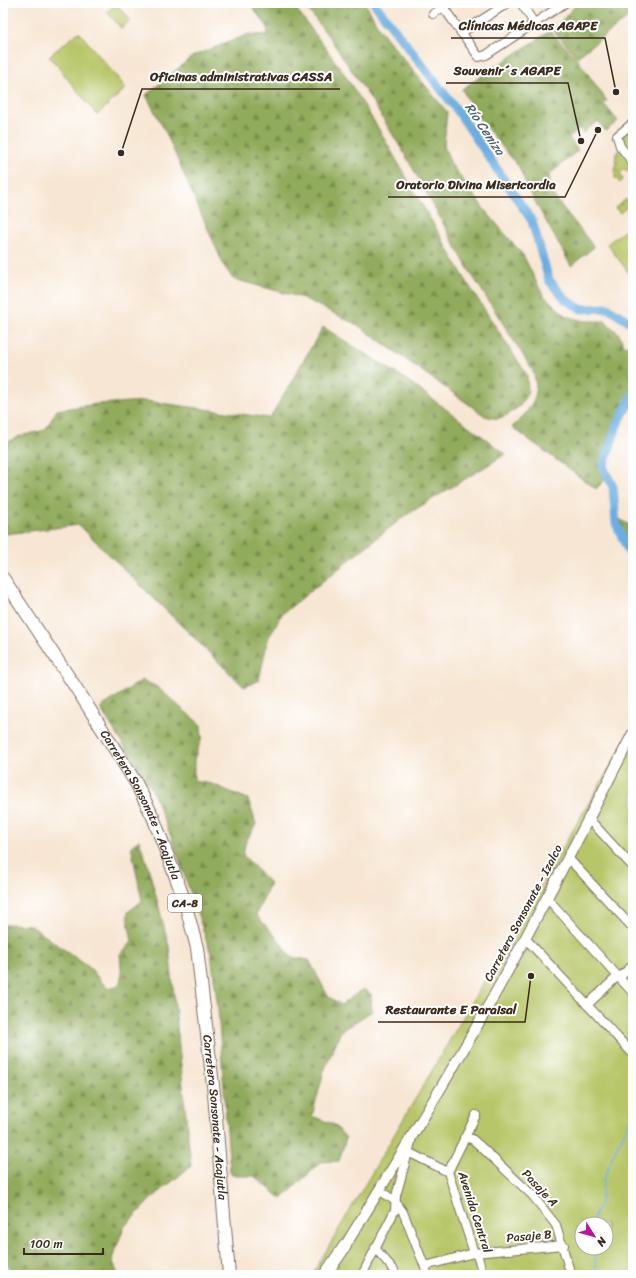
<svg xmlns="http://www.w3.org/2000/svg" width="636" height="1278" font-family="Sriracha,sans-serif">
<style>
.grass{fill:url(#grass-dots);stroke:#797843}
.forest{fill:url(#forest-firs);stroke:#666a3d}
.park{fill:#b7c668;stroke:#797843;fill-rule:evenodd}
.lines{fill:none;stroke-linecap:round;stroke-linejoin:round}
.stream{stroke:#6caee1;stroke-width:1.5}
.river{stroke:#6caee1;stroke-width:9}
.minor-casing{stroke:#7d6c5d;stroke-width:10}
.major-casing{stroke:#7d6c5d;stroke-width:12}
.highway-casing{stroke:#7d6c5d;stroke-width:14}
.minor{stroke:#fff;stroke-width:8}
.major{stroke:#fff;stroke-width:10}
.highway{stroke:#fff;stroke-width:12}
.labels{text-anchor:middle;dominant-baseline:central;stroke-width:4;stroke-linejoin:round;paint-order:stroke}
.shield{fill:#fff;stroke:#766a62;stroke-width:1}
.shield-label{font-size:11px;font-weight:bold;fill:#3b2a1e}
.street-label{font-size:12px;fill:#3b2a1e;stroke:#fff}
.water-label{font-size:13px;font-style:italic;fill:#4f5f6c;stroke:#fff}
.leader{fill:none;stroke:#3b2a1e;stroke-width:1.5}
.callout-dot{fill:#3b2a1e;stroke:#fff;stroke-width:1.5}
.callout-label{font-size:13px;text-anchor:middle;font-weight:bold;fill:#3b2a1e;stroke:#fff;stroke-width:4;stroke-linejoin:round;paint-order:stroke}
</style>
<defs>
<pattern id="grass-dots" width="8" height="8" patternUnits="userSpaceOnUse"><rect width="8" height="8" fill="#b7c668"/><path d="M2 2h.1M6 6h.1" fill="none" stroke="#9eaa5a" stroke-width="1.8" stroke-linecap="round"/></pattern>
<pattern id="forest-firs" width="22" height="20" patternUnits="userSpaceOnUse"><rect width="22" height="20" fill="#91ab5c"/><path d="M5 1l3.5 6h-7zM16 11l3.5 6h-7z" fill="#788b4b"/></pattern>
</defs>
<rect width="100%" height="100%" fill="#fff"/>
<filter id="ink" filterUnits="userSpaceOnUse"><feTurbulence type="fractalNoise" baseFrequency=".025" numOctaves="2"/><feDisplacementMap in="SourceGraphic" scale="8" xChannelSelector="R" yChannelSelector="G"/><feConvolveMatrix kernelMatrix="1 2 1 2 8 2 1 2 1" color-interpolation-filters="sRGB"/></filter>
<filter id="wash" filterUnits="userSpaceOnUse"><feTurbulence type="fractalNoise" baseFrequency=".012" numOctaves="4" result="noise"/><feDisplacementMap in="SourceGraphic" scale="16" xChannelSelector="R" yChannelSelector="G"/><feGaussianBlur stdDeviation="0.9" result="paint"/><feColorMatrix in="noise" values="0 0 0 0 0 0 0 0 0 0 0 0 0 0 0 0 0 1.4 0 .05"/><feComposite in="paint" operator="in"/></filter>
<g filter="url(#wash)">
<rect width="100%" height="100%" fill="#f7e6d3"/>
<g class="grass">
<polygon points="633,127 633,153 623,141 622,137"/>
<polygon points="621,149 633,164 633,170 629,173 625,169 620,173 623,180 620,183 615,178 616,153"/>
<polygon points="626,199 630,204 620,213 615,208"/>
</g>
<g class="forest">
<polygon points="249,3 292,3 343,72 375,123 468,284 527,375 528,392 520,406 507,415 497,419 485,416 359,326 303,298 233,279 224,266 166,133 146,95 193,56 249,34 268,35 267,26"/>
<path d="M303,3H365L381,31L447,112L444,146L451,164L484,209L523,255L543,295L566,316L584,321H605L618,333L624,345L633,347V405L620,426L606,466L610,475L596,489L512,427C523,418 537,402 536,387C536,382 534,376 533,371L467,267L410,163L374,104L332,41Z"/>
<polygon points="578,3 633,3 633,14 577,57 553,30"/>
<polygon points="550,31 578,60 607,101 604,104 618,121 606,131 598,121 583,133 579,129 569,138 578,150 549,175 552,194 594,247 571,266 528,189 519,167 474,112 462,89"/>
<polygon points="323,327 404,378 506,454 403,517 282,614 268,639 259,680 244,687 79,525 6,534 3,533 3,444 20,436 45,430 57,410 97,404 146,401 270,418"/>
<polygon points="618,518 633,527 633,560"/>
<polygon points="142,680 157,687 201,725 202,738 194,759 194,781 212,784 248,799 256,824 245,844 243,855 270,883 256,915 277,938 291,957 309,960 328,996 341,1005 363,989 371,994 372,1011 341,1031 324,1071 312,1116 335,1125 346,1138 339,1161 321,1162 282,1199 254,1176 237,1176 230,1173 218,1009 211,954 174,844 151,788 100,708"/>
<path d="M139,840L148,866L169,946L191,1166L151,1199L124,1227L112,1259L118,1275H12L3,1253V928L6,924L30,925L90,968L107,988L117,986L122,980L120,954L132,942C131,932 127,923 128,912L142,901L131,846Z"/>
</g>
<g class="park">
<polygon points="116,4 131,20 121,28 107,12"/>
<polygon points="79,32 126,88 97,115 49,56"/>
<polygon points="633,224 633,270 629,273 607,244"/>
<path d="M633,728V1275H312ZM582,1224H606V1248H582Z"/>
</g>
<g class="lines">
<g class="stream">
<polyline points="593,1224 592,1220 600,1205 603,1181 614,1153 633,1115"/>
<polyline points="595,1248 596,1275"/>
</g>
<g class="river">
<polyline points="374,3 457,110 532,221 549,280 566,300 581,309 608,308 633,324"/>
<polyline points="633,394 617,425 603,467 613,487 616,523 633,562"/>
</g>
</g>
</g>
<g filter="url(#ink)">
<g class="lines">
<g class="minor-casing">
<g id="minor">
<polyline points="521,3 534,23"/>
<polyline points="443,7 479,57 486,55 565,3"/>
<polyline points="433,14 450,3"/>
<polyline points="461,33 508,3"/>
<polyline points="633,123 617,136 620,146 633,163"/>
<polyline points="588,818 633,867"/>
<polyline points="568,858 633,928"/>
<polyline points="547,898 633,993"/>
<polyline points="525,938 633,1054"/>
<polyline points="619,978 633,965"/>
<polyline points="587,1005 618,976"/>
<polyline points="476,1115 448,1172 474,1253 478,1257 483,1275"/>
<polyline points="464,1138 472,1139 479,1145 532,1195 556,1225 571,1275"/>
<polyline points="408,1152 448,1172"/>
<polyline points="379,1190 395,1201 403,1212 428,1275"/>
<polyline points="375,1248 394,1270"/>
<polyline points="425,1266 474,1253 564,1245"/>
<polyline points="362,1275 395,1210 396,1196 411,1142"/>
</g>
</g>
<g class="major-casing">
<path id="major" d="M345,1246C393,1168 441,1090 486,1010C537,919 585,826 633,733"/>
</g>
<g class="highway-casing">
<g id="highway">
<path id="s1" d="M3,578L82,697L136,783L153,817L184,899L197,948L214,1094L229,1275"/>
<polyline points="325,1275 345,1246"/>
</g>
</g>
<use href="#minor" class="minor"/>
<use href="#major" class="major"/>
<use href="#highway" class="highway"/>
</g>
</g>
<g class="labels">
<rect class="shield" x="168" y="894" width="34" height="18" rx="3"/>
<g class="shield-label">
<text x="185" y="903">CA-8</text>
</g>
<g class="street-label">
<text stroke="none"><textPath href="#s1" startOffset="266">Carretera Sonsonate - Acajutla</textPath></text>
<text transform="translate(523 913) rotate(-62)">Carretera Sonsonate - Izalco</text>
<text stroke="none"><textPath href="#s1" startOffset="591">Carretera Sonsonate - Acajutla</textPath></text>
<text transform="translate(540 1188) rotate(47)">Pasaje A</text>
<text transform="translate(475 1212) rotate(72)">Avenida Central</text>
<text transform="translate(529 1236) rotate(-5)">Pasaje B</text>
</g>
<g class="water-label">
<text transform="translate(485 129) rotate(56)">Río Ceniza</text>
</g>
</g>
<path class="leader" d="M616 92L605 38H451M581 141L568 83H446M121 153L142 89H340M598 130L565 197H388M531 976L525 1022H378"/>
<g class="callout-dot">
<circle cx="616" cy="92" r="4"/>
<circle cx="581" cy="141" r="4"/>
<circle cx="121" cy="153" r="4"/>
<circle cx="598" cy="130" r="4"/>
<circle cx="531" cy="976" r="4"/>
</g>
<g class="callout-label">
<text x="528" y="30">Clínicas Médicas AGAPE</text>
<text x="507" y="75">Souvenir´s AGAPE</text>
<text x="241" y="81">Oficinas administrativas CASSA</text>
<text x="476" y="189">Oratorio Divina Misericordia</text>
<text x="451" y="1014">Restaurante E Paraisal</text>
</g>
<rect width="636" height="1278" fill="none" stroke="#fff" stroke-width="16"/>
<g transform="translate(594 1236) rotate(127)"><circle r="19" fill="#ffffff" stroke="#b1aaa5"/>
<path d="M0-3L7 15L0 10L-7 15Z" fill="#b5179e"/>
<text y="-6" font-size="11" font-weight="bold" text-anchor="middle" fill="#3b2a1e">N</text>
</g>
<path d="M24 1248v6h79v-6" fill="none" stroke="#3b2a1e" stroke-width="2"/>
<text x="30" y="1248" font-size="12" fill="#3b2a1e" stroke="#ffffff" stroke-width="3" paint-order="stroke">100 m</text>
</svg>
